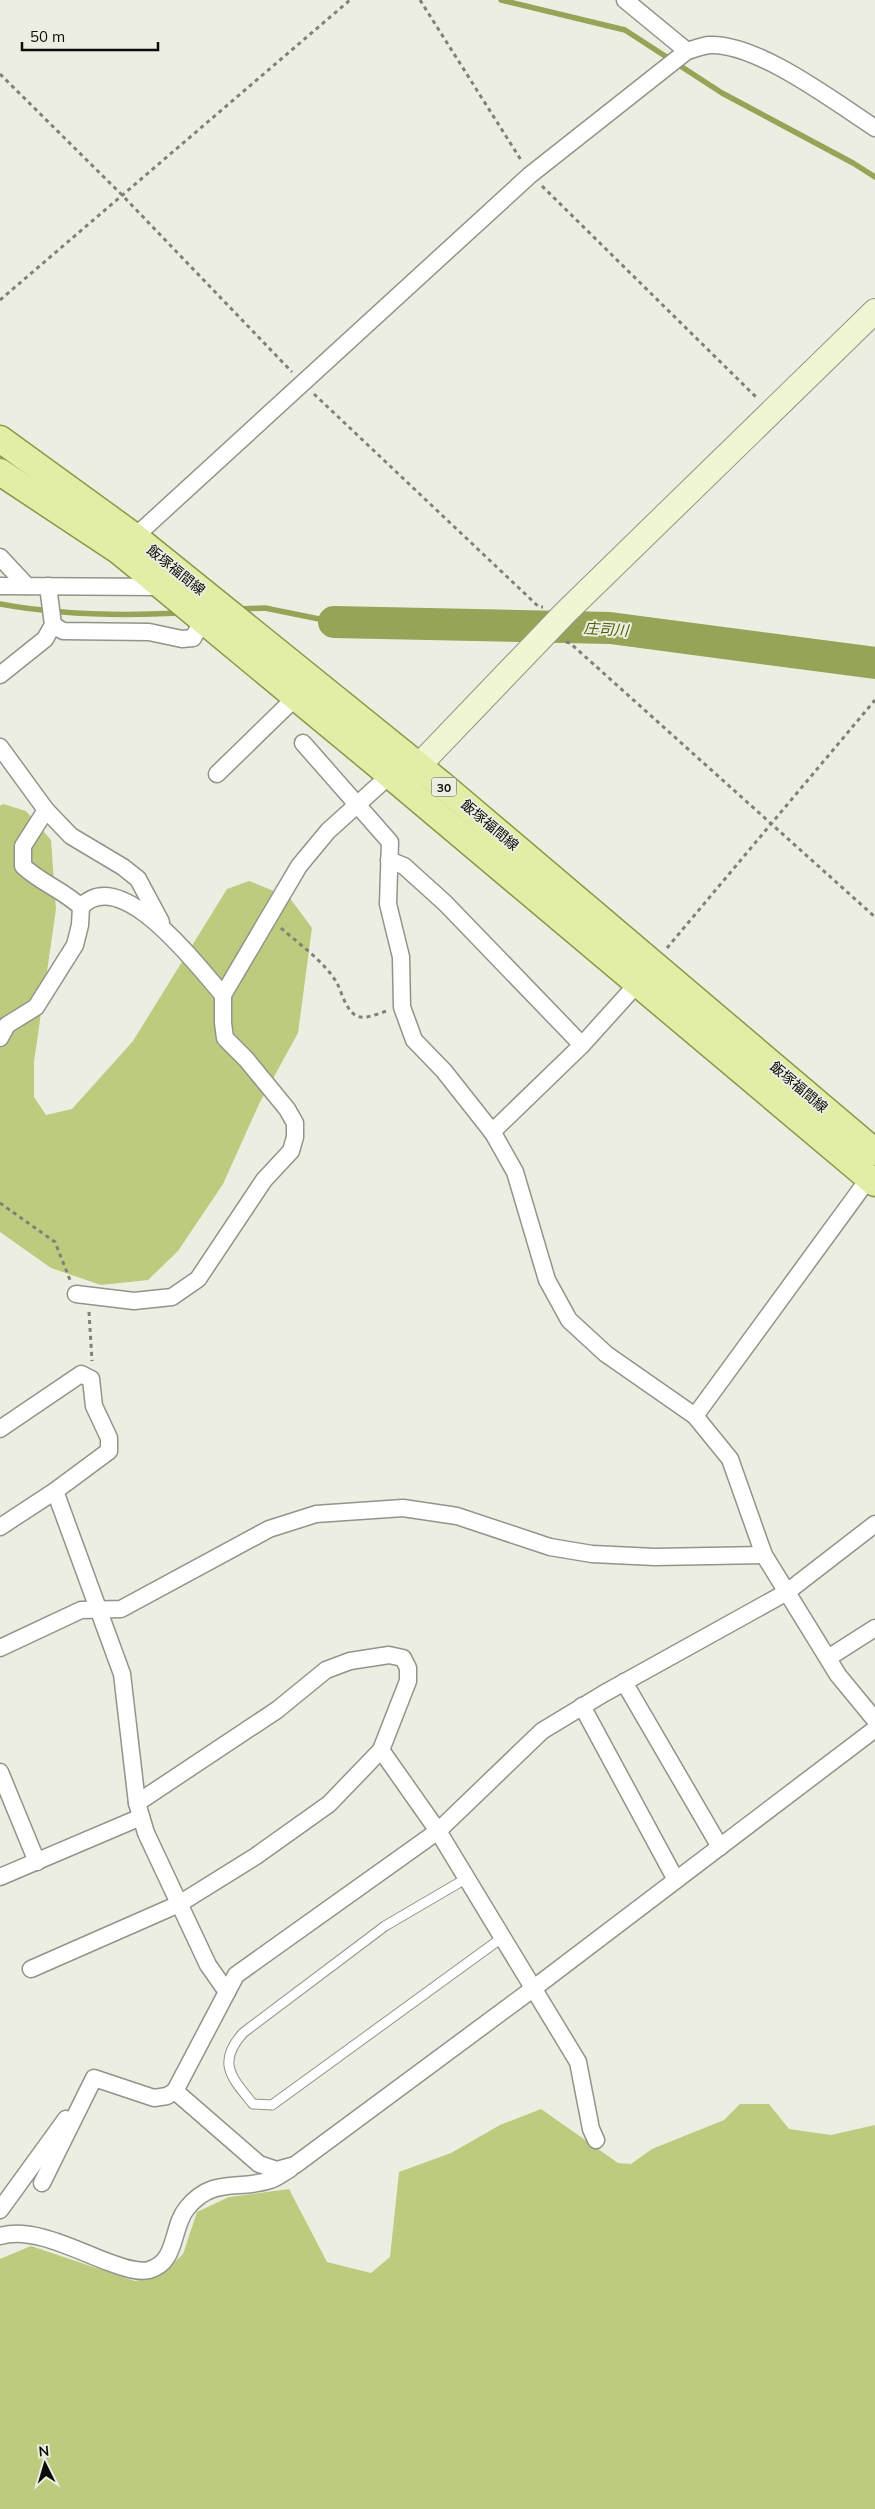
<svg xmlns="http://www.w3.org/2000/svg" width="875" height="2509" font-family="Mulish,'Noto Sans JP',sans-serif">
<style>
.green{fill:#bdcb7f}
.lines{fill:none;stroke-linecap:round;stroke-linejoin:round}
.stream{stroke:#96a457;stroke-width:5.5}
.river{stroke:#96a457;stroke-width:32}
.lane-casing{stroke:#929489;stroke-width:11}
.street-casing{stroke:#929489;stroke-width:19}
.secondary-casing{stroke:#929489;stroke-width:26}
.primary-casing{stroke:#8a9748;stroke-width:29}
.path{stroke:#7f8178;stroke-width:3;stroke-dasharray:4 4;stroke-linecap:butt}
.lane{stroke:#fff;stroke-width:9}
.street{stroke:#fff;stroke-width:16}
.secondary{stroke:#f0f6d2;stroke-width:24}
.primary{stroke:#e2eea6;stroke-width:26}
.labels{text-anchor:middle;dominant-baseline:central;stroke-width:4;stroke-linejoin:round;paint-order:stroke}
.shield{fill:#ebeee1;stroke:#4e5049;stroke-width:1}
.shield-label{font-size:12px;font-weight:bold;fill:#0b0c08}
.street-label{font-size:14px;fill:#0b0c08;stroke:#ebeee1}
.water-label{font-size:15px;font-style:italic;fill:#525d00;stroke:#ebeee1}
</style>
<rect width="100%" height="100%" fill="#ebeee1"/>
<g class="green">
<polygon points="3,804 26,811 51,840 56,909 34,1062 34,1097 46,1115 72,1109 133,1041 227,889 249,881 289,897 312,928 298,1033 260,1102 223,1184 178,1251 148,1280 101,1285 51,1268 0,1232 0,806"/>
<polygon points="740,2104 769,2104 789,2129 831,2135 875,2125 875,2509 0,2509 0,2259 31,2246 135,2281 161,2275 183,2254 197,2212 229,2197 289,2189 327,2262 371,2273 390,2257 399,2172 451,2153 500,2125 541,2109 618,2163 631,2164 652,2149 724,2120"/>
</g>
<g class="lines">
<g class="stream">
<polyline points="501,0 625,30 722,93 853,163 875,177"/>
<path d="M0,604C59,615 120,616 180,613"/>
<polyline points="239,609 265,608 334,622"/>
</g>
<polyline class="river" points="334,622 610,628 875,663"/>
<g class="lane-casing">
<path id="lane" d="M467,1878L385,1926L243,2033C216,2063 232,2078 253,2104L272,2105L503,1937"/>
</g>
<g class="street-casing">
<g id="street">
<polyline points="625,0 687,51"/>
<path d="M128,543L530,175L687,51C694,49 702,46 709,45C756,42 835,102 875,128"/>
<polyline points="0,557 27,586"/>
<polyline points="0,586 163,587"/>
<polyline points="53,625 63,631 149,632 182,639 193,638 203,620"/>
<polyline points="0,675 45,639 53,625 48,586"/>
<polyline points="303,743 390,842 388,904 401,957 402,1007 414,1040 444,1071 493,1133 515,1172 547,1280 569,1320 606,1354 695,1416 730,1459 764,1555 838,1675 875,1720"/>
<path d="M0,747L46,810L23,846V866C41,883 63,890 81,907L80,925L75,945L36,1007L7,1025L0,1038"/>
<polyline points="217,774 296,697"/>
<polyline points="46,810 71,836 123,867 138,879 161,922"/>
<polyline points="389,860 404,866 445,903 582,1045"/>
<path d="M81,907C121,863 199,968 223,995"/>
<polyline points="492,1132 582,1045 637,984"/>
<polyline points="76,1294 134,1301 172,1297 198,1279 264,1180 291,1151 295,1137 295,1123 287,1109 246,1059 225,1038 223,1023 223,995 299,866 328,831 390,775"/>
<polyline points="695,1416 869,1178"/>
<polyline points="0,1429 81,1374 91,1379 94,1406 109,1438 109,1451 55,1491 0,1527"/>
<polyline points="55,1491 122,1674 137,1803 146,1833 208,1965 227,1992 236,1975 438,1831 542,1731 603,1694 787,1592 875,1524"/>
<polyline points="0,1648 81,1610 121,1609 269,1529 316,1514 403,1508 457,1516 550,1547 592,1554 655,1557 764,1555"/>
<polyline points="828,1658 875,1628"/>
<polyline points="624,1682 720,1847"/>
<polyline points="582,1706 676,1880"/>
<polyline points="0,1772 37,1862"/>
<polyline points="137,1803 277,1710 326,1670 350,1661 389,1655 403,1658 408,1668 408,1681 381,1750 438,1831 578,2062 591,2129 596,2140"/>
<polyline points="0,1877 141,1817"/>
<polyline points="31,1969 179,1904 256,1856 329,1804 381,1750"/>
<polyline points="227,1992 175,2091 259,2164 277,2170 295,2165 534,1988 875,1729"/>
<polyline points="42,2183 94,2078 154,2098 167,2096 175,2091"/>
<polyline points="0,2210 66,2119"/>
<path d="M0,2236C32,2226 78,2251 108,2262C120,2266 136,2273 149,2270C178,2262 171,2227 187,2208C213,2176 238,2191 270,2180C277,2178 284,2172 290,2169"/>
</g>
</g>
<g class="secondary-casing">
<polyline id="secondary" points="405,780 565,613 875,311"/>
</g>
<g class="primary-casing">
<g id="primary">
<polyline points="0,439 135,537 441,784 875,1152"/>
<polyline points="0,472 119,551 163,587 390,775 875,1183"/>
</g>
</g>
<g class="path">
<polyline points="420,0 521,160"/>
<polyline points="0,74 122,195 292,372"/>
<polyline points="542,186 757,398"/>
<polyline points="0,300 350,0"/>
<polyline points="314,394 539,607 543,607"/>
<polyline points="566,642 570,643 875,917"/>
<path d="M281,928C300,945 324,961 337,983C342,993 346,1011 357,1016C365,1020 379,1013 387,1011"/>
<polyline points="667,948 875,700"/>
<polyline points="0,1203 55,1242 70,1280"/>
<polyline points="89,1312 92,1361"/>
</g>
<use href="#lane" class="lane"/>
<use href="#street" class="street"/>
<use href="#secondary" class="secondary"/>
<use href="#primary" class="primary"/>
</g>
<g class="labels">
<rect class="shield" x="431.5" y="777.5" width="25" height="19" rx="4"/>
<g class="shield-label">
<text x="444" y="787">30</text>
</g>
<g class="street-label">
<text transform="translate(176 570) rotate(39)">飯塚福間線</text>
<text transform="translate(490 825) rotate(40)">飯塚福間線</text>
<text transform="translate(799 1087) rotate(40)">飯塚福間線</text>
</g>
<g class="water-label">
<text transform="translate(606 629) rotate(4)">庄司川</text>
</g>
</g>
<g transform="translate(45 2464) rotate(355)" stroke="#ebeee1" stroke-width="4" paint-order="stroke">
<path d="M0-4L9 19L0 12L-9 19Z" fill="#0b0c08"/>
<text y="-8" font-size="14" font-weight="bold" text-anchor="middle" fill="#0b0c08">N</text>
</g>
<path d="M22 42v8h136v-8" fill="none" stroke="#0b0c08" stroke-width="2.5"/>
<text x="30" y="42" font-size="15" fill="#0b0c08" stroke="#ebeee1" stroke-width="4" paint-order="stroke">50 m</text>
</svg>
